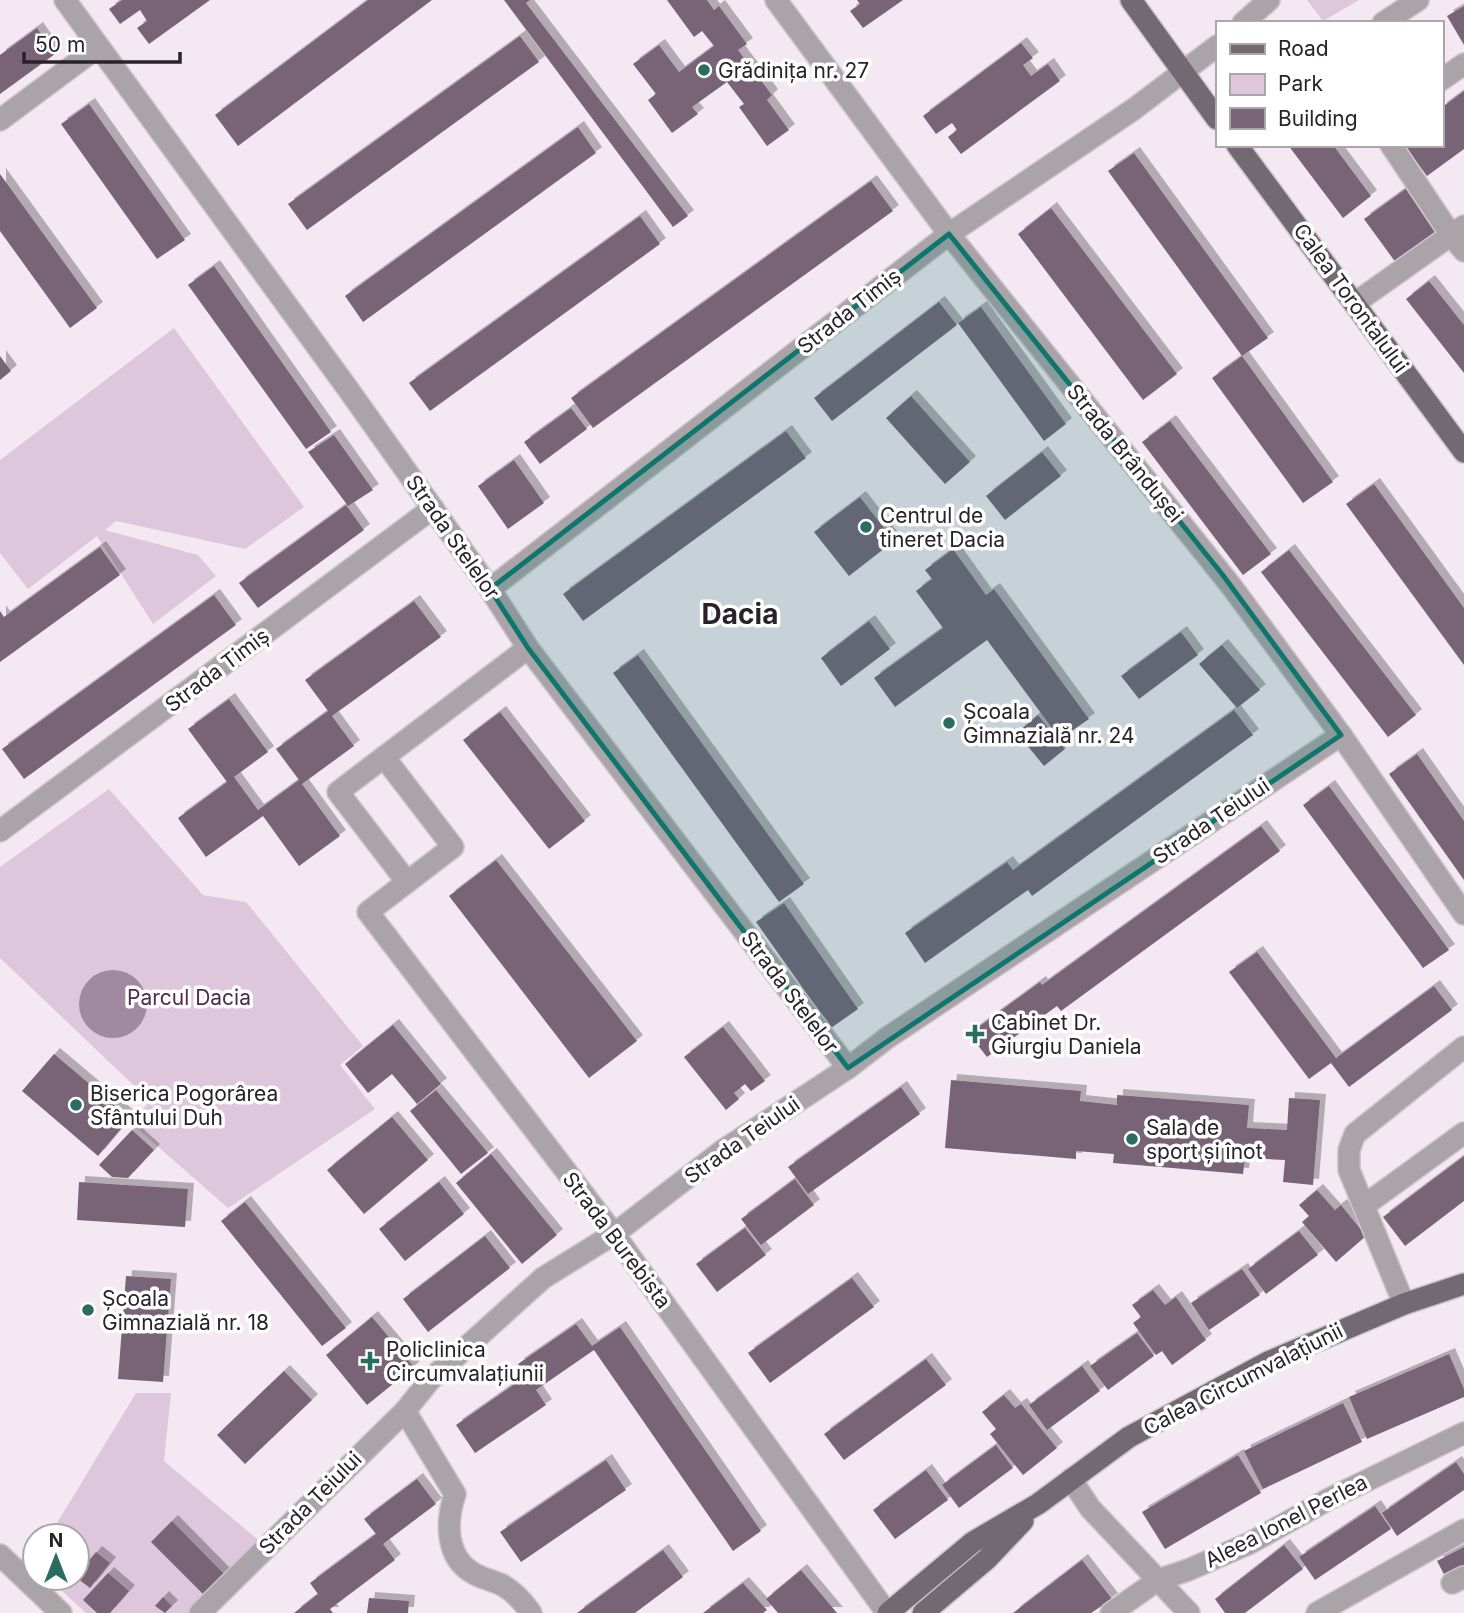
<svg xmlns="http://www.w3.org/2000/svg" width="1464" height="1613" font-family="Inter,sans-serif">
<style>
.green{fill:#dec7dc}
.water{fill:#a1899f}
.building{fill:#796377;filter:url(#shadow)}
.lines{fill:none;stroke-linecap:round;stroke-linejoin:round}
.minor-casing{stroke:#cfc5ce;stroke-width:24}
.major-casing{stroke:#cfc5ce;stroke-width:24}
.minor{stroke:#aaa4a9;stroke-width:21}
.major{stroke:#736972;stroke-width:21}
.marked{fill:#0f766e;fill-opacity:0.2;stroke:#0f766e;stroke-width:5;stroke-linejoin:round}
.poi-dot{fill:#286d60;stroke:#fff;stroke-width:2.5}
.labels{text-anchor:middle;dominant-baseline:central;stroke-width:7;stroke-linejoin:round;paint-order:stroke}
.poi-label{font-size:21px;fill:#282328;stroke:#fff;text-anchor:start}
.street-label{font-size:21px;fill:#282328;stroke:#fff}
.park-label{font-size:21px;fill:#4e2b4d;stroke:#fff}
.district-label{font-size:28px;font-weight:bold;fill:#282328;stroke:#fff}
</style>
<defs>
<filter id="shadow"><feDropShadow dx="6" dy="-6" stdDeviation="0" flood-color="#0004"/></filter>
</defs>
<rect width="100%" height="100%" fill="#f4e8f3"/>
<g class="green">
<polygon points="1307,0 1359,0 1323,21"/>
<polygon points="174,328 304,507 245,549 116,521 105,530 198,555 216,576 153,624 97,536 28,589 0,553 0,460"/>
<polygon points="109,789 203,895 246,902 363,1046 340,1065 375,1109 228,1208 131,1123 150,1101 0,958 0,867"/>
<polygon points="136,1393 171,1393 164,1461 262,1543 188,1613 86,1613 48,1578 77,1578 77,1536 49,1536"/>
</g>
<circle class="water" cx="113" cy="1004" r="34"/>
<g class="building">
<polygon points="122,0 210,0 149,44 137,28 147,21 140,10 120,24 109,9"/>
<polygon points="368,0 432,0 238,146 215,115"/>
<polygon points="504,0 530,0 526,3 688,216 673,227"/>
<polygon points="667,0 707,0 714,10 719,6 747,44 738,50 772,95 767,100 789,130 767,146 739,107 744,104 727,82 692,107 698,114 672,133 648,100 656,94 633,64 659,45 679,72 714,46 702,31 694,37"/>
<polygon points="857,0 903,0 863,28 850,11 860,4"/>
<polygon points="1464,6 1464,45 1447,16"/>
<polygon points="37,28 55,54 0,94 0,55"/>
<polygon points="520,36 539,62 307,230 288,204"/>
<polygon points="1021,43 1033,58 1023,65 1031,76 1048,64 1060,81 961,154 948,137 957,130 952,123 936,134 923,116"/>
<polygon points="1464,91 1464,149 1427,176 1404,145 1441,145 1441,108"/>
<polygon points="89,104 185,240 157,259 61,124"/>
<polygon points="578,127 596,153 363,322 345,296"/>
<polygon points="1288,145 1333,145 1371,196 1343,218"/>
<polygon points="1134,153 1268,338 1242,356 1108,171"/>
<polygon points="0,174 97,308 70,328 0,231"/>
<polygon points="871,181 893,211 593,428 571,398"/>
<polygon points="1407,188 1442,236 1399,267 1364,219"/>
<polygon points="1051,208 1177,374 1143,400 1018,234"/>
<polygon points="640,216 660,244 430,411 409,383"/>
<polygon points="214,266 331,432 306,449 188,285"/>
<polygon points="1429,281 1464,325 1464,373 1406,299"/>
<polygon points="939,302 957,325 832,421 814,398"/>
<polygon points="981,307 1066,424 1044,441 958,323"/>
<polygon points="0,356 11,371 0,380"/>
<polygon points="1242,356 1333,482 1303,503 1212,378"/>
<polygon points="911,396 970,462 945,484 886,418"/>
<polygon points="571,408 587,429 540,464 524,442"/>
<polygon points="1170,421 1271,554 1243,575 1142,442"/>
<polygon points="786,431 806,458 583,621 563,594"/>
<polygon points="334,435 373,490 348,506 308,452"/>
<polygon points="1042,452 1061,476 1005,520 986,496"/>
<polygon points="514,460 544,503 508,529 478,486"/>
<polygon points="1374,484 1464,608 1464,665 1346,504"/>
<polygon points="860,497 894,541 849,576 814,532"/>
<polygon points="346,505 364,530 258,608 239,583"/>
<polygon points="100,547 120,575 0,662 0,611 4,617"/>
<polygon points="953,549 986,595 994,589 1089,719 1060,739 987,640 895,707 874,678 943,628 916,591 932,579 925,570"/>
<polygon points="1289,550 1416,715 1388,737 1261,572"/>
<polygon points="214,595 236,625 24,779 2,749"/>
<polygon points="414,601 441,637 332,716 354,746 302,784 340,836 299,866 263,816 206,857 178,818 227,782 188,729 229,699 268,752 234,777 258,810 299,780 276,749 328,711 305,680"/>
<polygon points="869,621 890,649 841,686 821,658"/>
<polygon points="1181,632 1198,655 1139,699 1121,676"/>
<polygon points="1222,645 1260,690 1237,708 1199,664"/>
<polygon points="638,655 804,884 779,902 613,673"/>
<polygon points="1234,710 1253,735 1032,896 1028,890 925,963 905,933 1007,862 1013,870"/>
<polygon points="500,712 585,821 549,849 463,740"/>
<polygon points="1038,715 1065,749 1044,766 1017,733"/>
<polygon points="1417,754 1464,821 1464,880 1389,774"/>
<polygon points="1329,786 1449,950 1423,968 1303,805"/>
<polygon points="1261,826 1280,851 1061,1011 1057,1006 987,1057 969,1034 1040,982 1042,985"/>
<polygon points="496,860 637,1041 589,1078 449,896"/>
<polygon points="784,903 858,1009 831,1028 756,922"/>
<polygon points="1257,952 1336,1058 1434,986 1452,1010 1349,1087 1331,1063 1309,1079 1229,972"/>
<polygon points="393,1025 441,1084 417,1104 392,1074 368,1093 345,1064"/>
<polygon points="723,1027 765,1081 751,1091 745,1084 734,1093 739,1099 726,1110 684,1057"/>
<polygon points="54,1054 130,1118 98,1156 22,1091"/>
<polygon points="951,1080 1081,1091 1080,1101 1117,1105 1117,1095 1249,1105 1247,1128 1287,1130 1289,1098 1320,1100 1313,1185 1283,1182 1285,1160 1245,1158 1243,1174 1113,1163 1114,1154 1076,1151 1076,1159 945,1148"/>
<polygon points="901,1087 920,1114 808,1194 788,1167"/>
<polygon points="436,1090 488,1153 461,1174 410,1111"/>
<polygon points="392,1117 428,1160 364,1214 327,1170"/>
<polygon points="132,1130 154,1150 128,1178 112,1177 99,1165"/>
<polygon points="491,1154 557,1235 522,1264 456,1183"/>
<polygon points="1464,1156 1464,1201 1405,1246 1383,1217"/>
<polygon points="795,1179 814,1205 761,1245 741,1219"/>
<polygon points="79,1182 188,1189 185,1227 77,1220"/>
<polygon points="439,1182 464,1214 405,1261 379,1229"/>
<polygon points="1317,1190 1335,1210 1341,1205 1366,1236 1336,1262 1302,1222 1309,1216 1299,1205"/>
<polygon points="245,1202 346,1328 322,1346 221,1221"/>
<polygon points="745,1228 766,1255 717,1292 696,1264"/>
<polygon points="1299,1231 1318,1255 1266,1294 1248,1269"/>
<polygon points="485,1236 510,1268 428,1332 403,1299"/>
<polygon points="1242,1269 1260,1295 1209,1330 1191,1303"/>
<polygon points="126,1276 171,1279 163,1382 118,1379"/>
<polygon points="852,1278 874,1307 770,1383 748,1353"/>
<polygon points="1153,1290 1165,1305 1176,1297 1206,1340 1172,1365 1162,1351 1156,1355 1133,1323 1141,1317 1132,1305"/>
<polygon points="372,1317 414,1367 367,1405 326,1355"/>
<polygon points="576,1324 592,1346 620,1327 761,1531 733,1551 594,1350 536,1390 546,1405 475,1453 456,1425 526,1376 518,1364"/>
<polygon points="1137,1333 1154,1356 1108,1390 1090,1366"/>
<polygon points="1449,1354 1464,1389 1464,1397 1367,1439 1349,1397"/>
<polygon points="926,1359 946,1385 844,1460 824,1434"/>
<polygon points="1082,1366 1100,1391 1047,1430 1029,1405"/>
<polygon points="284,1371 312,1400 245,1464 217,1435"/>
<polygon points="1004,1395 1015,1408 1021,1404 1057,1448 1023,1475 990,1434 996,1429 982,1412"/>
<polygon points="1343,1403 1362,1442 1263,1489 1244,1451"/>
<polygon points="996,1445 1013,1468 959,1508 942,1485"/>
<polygon points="1238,1455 1261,1493 1165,1549 1142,1512"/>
<polygon points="606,1460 626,1490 521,1562 500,1532"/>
<polygon points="1456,1462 1464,1474 1464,1490 1397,1536 1382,1513"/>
<polygon points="926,1470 948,1500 895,1539 873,1510"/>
<polygon points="417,1479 436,1504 383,1544 395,1560 330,1609 333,1613 294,1613 318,1594 310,1583 376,1534 364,1519"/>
<polygon points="1375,1506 1391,1529 1315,1580 1299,1557"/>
<polygon points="172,1521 227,1577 206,1597 151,1542"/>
<polygon points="1284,1545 1303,1569 1245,1613 1225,1613 1215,1599"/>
<polygon points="1464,1547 1464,1566 1445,1576 1437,1561"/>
<polygon points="663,1550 683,1577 635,1613 577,1613"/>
<polygon points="96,1552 110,1563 90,1588 77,1578 77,1575"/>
<polygon points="1082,1560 1112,1599 1091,1613 1013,1613"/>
<polygon points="801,1570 837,1613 778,1613 766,1599"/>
<polygon points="108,1573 129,1591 110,1613 97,1613 83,1600"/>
<polygon points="743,1583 767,1610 763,1613 703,1613"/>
<polygon points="163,1597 172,1606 165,1613 155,1606"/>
<polygon points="369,1598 409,1601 408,1613 367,1613"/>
</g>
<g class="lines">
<g class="minor-casing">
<g id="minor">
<polyline points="65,0 348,389 490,589 528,648 848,1068"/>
<polyline points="776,0 949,234 1232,587 1341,735 1464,914"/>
<polyline points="1243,23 1269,0"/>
<polyline points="1383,23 1418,0"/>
<polyline points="1441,80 1464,64"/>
<polyline points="0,120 98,47"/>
<polyline points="1391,145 1451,235 1464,226"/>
<polyline points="1355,303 1451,235 1464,251"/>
<polyline points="490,589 949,234 1134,109 1217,46"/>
<polyline points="384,757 453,847 368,912 614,1234 887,1613"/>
<polyline points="0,831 433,508"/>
<polyline points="407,882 338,792 528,648"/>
<polyline points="1365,1205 1464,1133"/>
<polyline points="1404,1304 1349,1170 1349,1150 1355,1134 1464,1047"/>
<path d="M405,1411L455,1494C446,1521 445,1557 473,1573C482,1579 494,1580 504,1586C514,1592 524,1603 531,1613"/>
<polyline points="1071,1479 1090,1508 1189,1613"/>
<polyline points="0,1555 61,1613"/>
<polyline points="1452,1583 1464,1577"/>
<polyline points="200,1613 405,1411 430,1380 543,1278 614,1234 722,1151 848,1068 887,1038 1341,735"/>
<polyline points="1111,1613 1158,1580 1188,1570 1250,1543 1329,1499 1464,1433"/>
<polyline points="1317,1613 1464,1530"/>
</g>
</g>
<g class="major-casing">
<g id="major">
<polyline points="1131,0 1217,119"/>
<polyline points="1237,145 1464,452"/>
<polyline points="888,1613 973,1542 1038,1504 1129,1437 1268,1362 1404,1304 1464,1284"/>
<polyline points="923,1613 987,1559 1023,1521"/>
</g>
</g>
<use href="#minor" class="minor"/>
<use href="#major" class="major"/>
</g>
<path class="marked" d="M949,234L1222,574L1341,735L848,1068L528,648L490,589Z"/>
<g class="poi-dot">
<circle cx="704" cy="70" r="7"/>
<circle cx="866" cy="527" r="7"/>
<circle cx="949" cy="723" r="7"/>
<path d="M971.5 1023.5h7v7h7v7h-7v7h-7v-7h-7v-7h7z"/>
<circle cx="76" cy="1105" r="7"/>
<circle cx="1132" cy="1139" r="7"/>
<circle cx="88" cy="1310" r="7"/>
<path d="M366.5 1350.5h7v7h7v7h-7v7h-7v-7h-7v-7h7z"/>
</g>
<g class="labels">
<g class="poi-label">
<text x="718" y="70">Grădinița nr. 27</text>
<text x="880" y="515">Centrul de<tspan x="880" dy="24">tineret Dacia</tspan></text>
<text x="963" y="711">Școala<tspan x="963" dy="24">Gimnazială nr. 24</tspan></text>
<text x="991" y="1022">Cabinet Dr.<tspan x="991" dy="24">Giurgiu Daniela</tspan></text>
<text x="90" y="1093">Biserica Pogorârea<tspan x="90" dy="24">Sfântului Duh</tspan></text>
<text x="1146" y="1127">Sala de<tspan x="1146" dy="24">sport și înot</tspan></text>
<text x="102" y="1298">Școala<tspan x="102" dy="24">Gimnazială nr. 18</tspan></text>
<text x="386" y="1349">Policlinica<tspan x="386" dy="24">Circumvalațiunii</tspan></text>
</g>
<g class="street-label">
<text transform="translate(1351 298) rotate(54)">Calea Torontalului</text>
<text transform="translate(849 311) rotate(-38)">Strada Timiș</text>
<text transform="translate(1125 453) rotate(51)">Strada Brândușei</text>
<text transform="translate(453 537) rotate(55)">Strada Stelelor</text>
<text transform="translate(217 670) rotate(-37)">Strada Timiș</text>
<text transform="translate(1211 821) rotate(-34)">Strada Teiului</text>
<text transform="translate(790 992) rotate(53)">Strada Stelelor</text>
<text transform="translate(742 1140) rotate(-35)">Strada Teiului</text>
<text transform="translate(617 1240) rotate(53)">Strada Burebista</text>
<text transform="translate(1243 1379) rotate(-27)">Calea Circumvalațiunii</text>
<text transform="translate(310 1503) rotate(-45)">Strada Teiului</text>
<text transform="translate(1286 1521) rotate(-27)">Aleea Ionel Perlea</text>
</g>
<g class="park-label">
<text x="189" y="997">Parcul Dacia</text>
</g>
<g class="district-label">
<text x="740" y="614">Dacia</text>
</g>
</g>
<rect x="1216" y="21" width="228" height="126" fill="#ffffff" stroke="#a9a7a9" stroke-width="2"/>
<rect x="1230" y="44" width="35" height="10" fill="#736972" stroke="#a9a7a9" stroke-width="2"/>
<text x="1278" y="56" font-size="21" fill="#282328">Road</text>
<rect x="1230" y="74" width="35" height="21" fill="#dec7dc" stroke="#a9a7a9" stroke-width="2"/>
<text x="1278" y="91" font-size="21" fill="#282328">Park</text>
<rect x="1230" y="108" width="35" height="21" fill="#796377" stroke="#a9a7a9" stroke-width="2"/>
<text x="1278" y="126" font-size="21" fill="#282328">Building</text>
<g transform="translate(56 1557)"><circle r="33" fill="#ffffff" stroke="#a9a7a9" stroke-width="2"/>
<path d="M0-5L12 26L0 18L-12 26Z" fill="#286d60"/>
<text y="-10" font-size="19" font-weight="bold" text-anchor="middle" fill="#282328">N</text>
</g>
<path d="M24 52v10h156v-10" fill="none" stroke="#282328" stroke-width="3.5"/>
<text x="35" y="52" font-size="21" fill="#282328" stroke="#ffffff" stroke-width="5" paint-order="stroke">50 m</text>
</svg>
